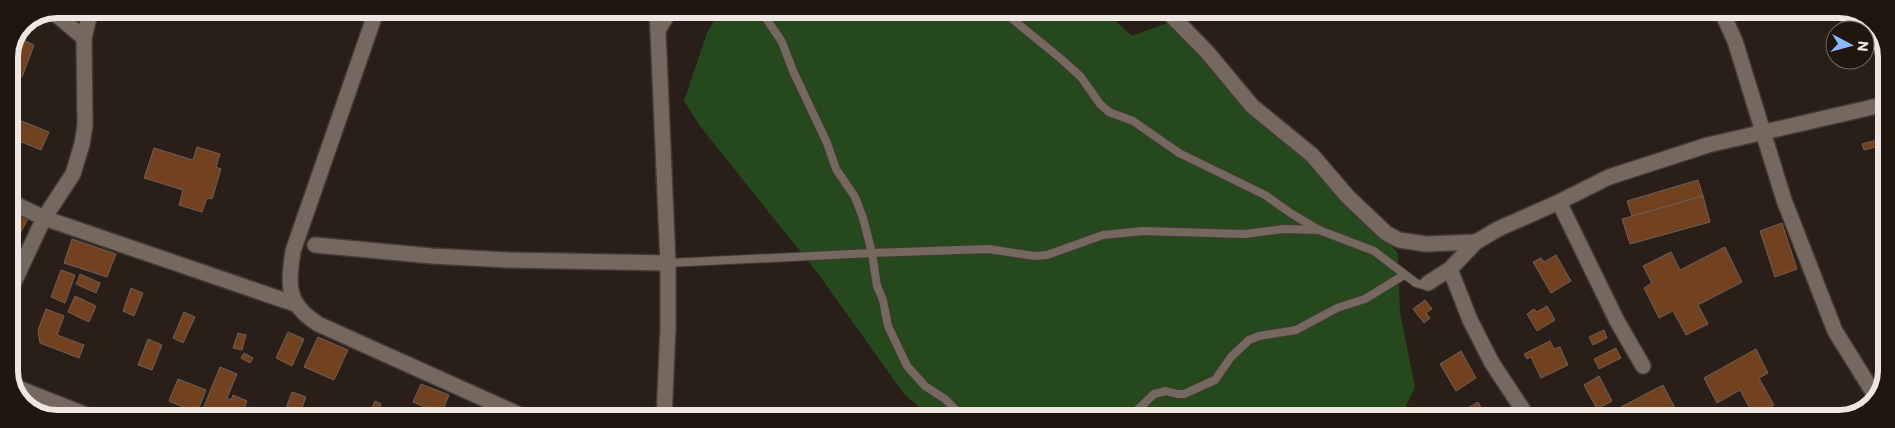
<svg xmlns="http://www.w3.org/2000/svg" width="1895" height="428" font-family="Commissioner,sans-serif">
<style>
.green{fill:#25491d}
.building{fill:#724220;stroke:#6d6058}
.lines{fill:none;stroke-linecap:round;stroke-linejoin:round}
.service-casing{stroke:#423a35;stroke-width:10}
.minor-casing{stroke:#423a35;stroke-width:18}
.service{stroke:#75685f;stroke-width:8}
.minor{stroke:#75685f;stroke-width:15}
.rim{fill:none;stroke:#eee6e2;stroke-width:6}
</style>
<rect width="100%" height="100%" fill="#2a1f18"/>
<polygon class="green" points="721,9 1102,9 1132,36 1173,21 1398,253 1400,313 1415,387 1400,419 933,419 904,394 819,275 700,126 684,101 707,33"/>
<g class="building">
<polygon points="23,40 34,45 22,77 9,71 9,57 10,54 17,57"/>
<polygon points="9,78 19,81 11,100 9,100"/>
<polygon points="14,118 49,132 41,150 9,137 9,130"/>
<polygon points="1877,140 1879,146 1864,150 1862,144"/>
<polygon points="197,147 220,154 216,167 221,169 212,199 207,198 202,212 179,205 183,190 144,178 154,148 193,160"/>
<polygon points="1698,180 1703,196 1632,216 1627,201"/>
<polygon points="1703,196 1710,222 1630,244 1622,219"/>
<polygon points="9,209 28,219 11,249 9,248"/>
<polygon points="1782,223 1797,269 1775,277 1760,231"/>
<polygon points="72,239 116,254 107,277 64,263"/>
<polygon points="1725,247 1742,282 1698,305 1708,324 1686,335 1673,311 1659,318 1644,288 1652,283 1643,266 1671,252 1680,270"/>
<polygon points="9,249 22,256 9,283"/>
<polygon points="1556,255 1571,281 1551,293 1533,262 1541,258 1544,262"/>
<polygon points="61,270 75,275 65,303 51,297"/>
<polygon points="80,274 100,283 96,293 76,284"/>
<polygon points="131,288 143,293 134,316 123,311"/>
<polygon points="75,296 96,306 89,322 68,312"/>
<polygon points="1425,300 1432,309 1426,313 1430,318 1424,323 1413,309"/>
<polygon points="1547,306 1555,320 1537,331 1527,314 1534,309 1537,312"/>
<polygon points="46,309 64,316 57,335 84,345 79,358 40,343 38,330"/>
<polygon points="184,312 195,317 183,343 173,338"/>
<polygon points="1604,330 1607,338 1593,345 1589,337"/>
<polygon points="288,332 304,339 292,366 276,358"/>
<polygon points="238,333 246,335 242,350 233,348"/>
<polygon points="318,337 348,350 334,380 304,367"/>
<polygon points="148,339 162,345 152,370 138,365"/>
<polygon points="1550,341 1554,349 1560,347 1568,365 1541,378 1531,357 1527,359 1524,354"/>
<polygon points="1616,348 1621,358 1599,369 1594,359"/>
<polygon points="1756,349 1768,373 1759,378 1774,405 1754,416 1740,390 1717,403 1704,378"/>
<polygon points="1461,351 1476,378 1456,391 1440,364"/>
<polygon points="244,353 253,358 250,363 241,358"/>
<polygon points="220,367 237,374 227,398 231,400 233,395 247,401 241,418 205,418 200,416"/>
<polygon points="1599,376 1612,401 1597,409 1584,385"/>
<polygon points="178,379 206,390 197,413 169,401"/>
<polygon points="421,384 449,395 441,414 413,402"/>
<polygon points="1663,385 1675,408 1652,419 1627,419 1621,407"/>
<polygon points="292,392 306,397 298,418 290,418 283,416"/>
<polygon points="38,401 51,411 46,418 32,409"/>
<polygon points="375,401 381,404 376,417 381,418 369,418 368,417"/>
<polygon points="1478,402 1488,419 1458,419 1456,415"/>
<polygon points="251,407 275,418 245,418"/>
</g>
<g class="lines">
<g class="service-casing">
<g id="service">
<polyline points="760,9 782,42 793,71 827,143 836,169 855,197 863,218 872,253 877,286 883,300 888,326 907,366 925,386 945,399 954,408 961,419"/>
<polyline points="1000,9 1060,58 1081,77 1100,104 1109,112 1133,121 1179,153 1265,195 1292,214 1319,230 1374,251 1416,283 1423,285 1428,283"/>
<polyline points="668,263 872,253 988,249 1035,256 1047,255 1103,235 1143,231 1245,234 1284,229 1319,230"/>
<polyline points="1128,419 1154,394 1166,391 1177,394 1184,394 1215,380 1231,357 1249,340 1259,336 1296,330 1337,308 1365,299 1404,275"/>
</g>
</g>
<g class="minor-casing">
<g id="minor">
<path d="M377,9L293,251C288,287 286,303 318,324L529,419"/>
<polyline points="657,9 668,263 668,328 664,419"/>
<polyline points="1165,9 1208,53 1252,106 1312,155 1348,197 1386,233 1399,240 1426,244 1476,242"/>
<polyline points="1721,10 1735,41 1784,200 1835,331 1876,397"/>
<polyline points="52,11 84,38"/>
<polyline points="658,30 671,9"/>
<polyline points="9,201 44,218 295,304"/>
<polyline points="1559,202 1617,321 1643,366"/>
<polyline points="315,245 432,256 508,260 668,263"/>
<polyline points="1450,269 1470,320 1492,363 1529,419"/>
<polyline points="1428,283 1450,269 1476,242 1498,229 1559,202 1609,177 1708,145 1886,104"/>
<polyline points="9,293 44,218 73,174 82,144 85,125 84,38 91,9"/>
<polyline points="13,386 94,418"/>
</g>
</g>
<use href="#service" class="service"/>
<use href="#minor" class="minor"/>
</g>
<path d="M0 0H1895V428H0ZM57 18H1839A39 39 0 0 1 1878 57V371A39 39 0 0 1 1839 410H57A39 39 0 0 1 18 371V57A39 39 0 0 1 57 18Z" fill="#20160f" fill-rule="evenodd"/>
<path class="rim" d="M57 18H1839A39 39 0 0 1 1878 57V371A39 39 0 0 1 1839 410H57A39 39 0 0 1 18 371V57A39 39 0 0 1 57 18Z"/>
<g transform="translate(1850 45) rotate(96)"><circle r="24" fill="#20160f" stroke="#726963"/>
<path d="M0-4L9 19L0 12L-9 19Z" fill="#8eb8fd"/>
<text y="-8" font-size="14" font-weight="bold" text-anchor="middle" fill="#eee6e2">N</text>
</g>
</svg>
